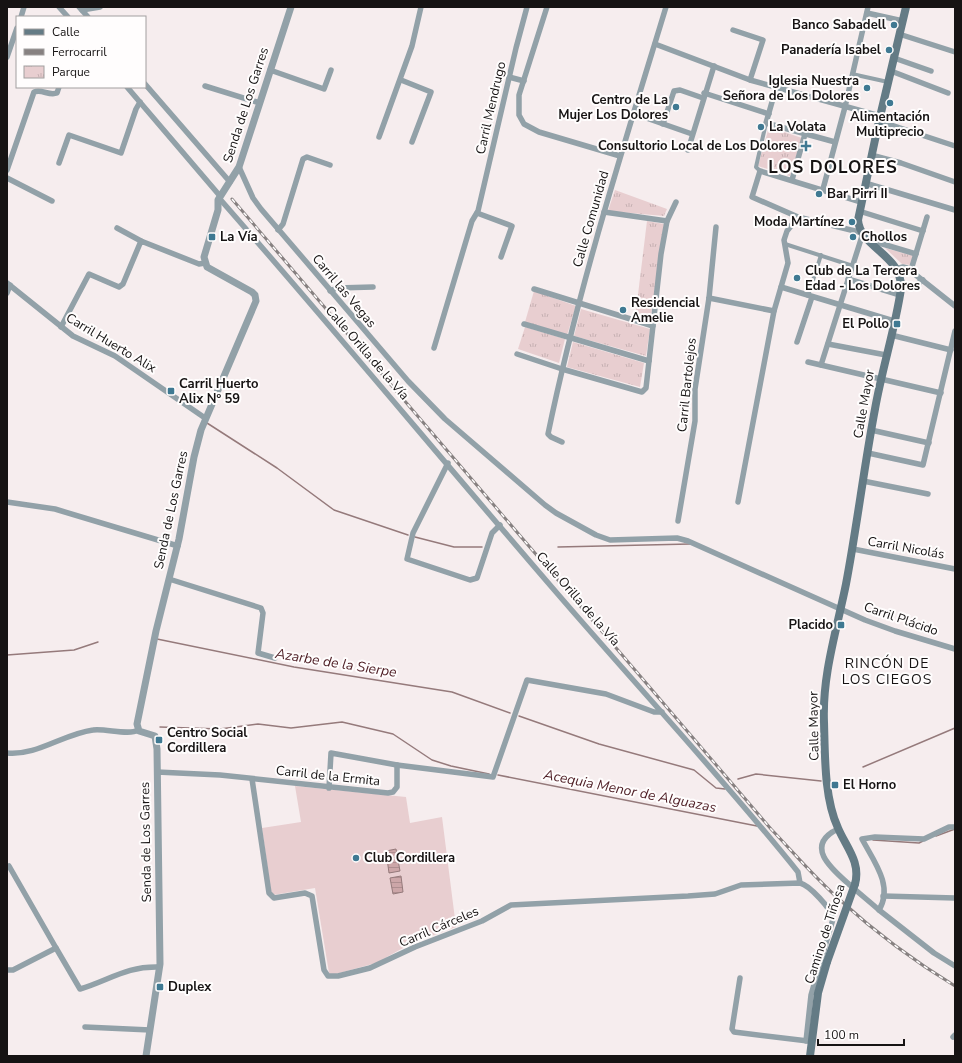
<svg xmlns="http://www.w3.org/2000/svg" width="962" height="1063" font-family="'Nunito Sans',sans-serif">
<style>
.grass{fill:#e8ced0}
.park{fill:url(#park-tufts)}
.water{fill:url(#water-rules);stroke:#957a7b}
.lines{fill:none;stroke-linecap:round;stroke-linejoin:round}
.stream{stroke:#957a7b;stroke-width:1.5}
.pedestrian{stroke:#92a1a8;stroke-width:4}
.minor{stroke:#92a1a8;stroke-width:5.5}
.tertiary{stroke:#92a1a8;stroke-width:7}
.secondary{stroke:#647b85;stroke-width:8}
.rail-casing{stroke:#878181;stroke-width:3}
.rail{stroke:#fffdfd;stroke-width:1.5;stroke-dasharray:4.5;stroke-linecap:butt}
.secondary-bridge{stroke:#647b85;stroke-width:8}
.poi-dot{fill:#3f7992;stroke:#fffdfd;stroke-width:1.5}
.labels{text-anchor:middle;dominant-baseline:central;stroke-width:4;stroke-linejoin:round;paint-order:stroke}
.poi-label{font-size:13px;font-weight:bold;fill:#161313;stroke:#fffdfd;text-anchor:start}
.street-label{font-size:13px;fill:#161313;stroke:#fffdfd}
.water-label{font-size:14px;font-style:italic;fill:#4d1c23;stroke:#fffdfd}
.neighbourhood-label{font-size:14px;letter-spacing:1px;fill:#161313;stroke:#fffdfd}
.district-label{font-size:17px;font-weight:bold;letter-spacing:1px;fill:#161313;stroke:#fffdfd}
</style>
<defs>
<pattern id="park-tufts" width="24" height="20" patternUnits="userSpaceOnUse"><rect width="24" height="20" fill="#e8ced0"/><path d="M3 7l-1-3M5 7V3M7 7l1-3M15 17l-1-3M17 17v-4M19 17l1-3" fill="none" stroke="#c6b0b2"/></pattern>
<pattern id="water-rules" width="6" height="5" patternUnits="userSpaceOnUse"><rect width="6" height="5" fill="#cca6a8"/><path d="M0 2.5h6" fill="none" stroke="#ae8e90"/></pattern>
</defs>
<rect width="100%" height="100%" fill="#f6edee"/>
<polygon class="grass" points="295,786 406,797 410,823 442,817 456,927 412,943 376,963 332,975 329,973 315,888 273,895 271,891 262,828 301,822"/>
<g class="park">
<polygon points="769,127 802,138 790,176 758,166"/>
<polygon points="615,190 667,209 664,216 608,211"/>
<polygon points="647,221 664,224 650,323 635,319"/>
<polygon points="885,248 914,256 911,265 902,264"/>
<polygon points="534,291 576,306 567,335 525,322"/>
<polygon points="581,309 650,329 646,356 574,336"/>
<polygon points="525,327 565,339 559,363 518,349"/>
<polygon points="573,342 644,363 640,387 567,367"/>
</g>
<g class="water">
<polygon points="396,849 400,871 389,873 386,851"/>
<polygon points="401,876 403,892 393,894 390,878"/>
</g>
<g class="lines">
<g class="stream">
<polyline points="207,423 277,468 334,510 408,535"/>
<polyline points="415,537 454,547 482,547"/>
<polyline points="558,547 690,544"/>
<polyline points="157,639 294,667 452,692 510,713"/>
<polyline points="7,655 74,650 98,642"/>
<polyline points="519,716 599,744 694,770 716,788 725,789"/>
<polyline points="160,727 220,729 258,724 291,728 342,722 393,734 432,760 451,766 489,774"/>
<polyline points="863,767 955,728"/>
<polyline points="498,775 757,826"/>
<polyline points="738,779 756,774 821,781"/>
<polyline points="936,836 955,829"/>
<polyline points="873,840 919,843 923,841"/>
</g>
<g class="pedestrian">
<polyline points="852,74 888,82"/>
<polyline points="760,171 756,167 766,123"/>
<polyline points="785,244 853,266"/>
<polyline points="808,296 821,255"/>
</g>
<g class="minor">
<polyline points="59,7 68,17"/>
<polyline points="79,7 88,17"/>
<polyline points="547,7 519,95 519,115 524,124 539,132 620,156"/>
<polyline points="82,10 100,7"/>
<polyline points="867,13 903,21"/>
<polyline points="21,17 24,7"/>
<polyline points="733,30 763,40 750,80"/>
<polyline points="899,34 955,52"/>
<polyline points="655,44 750,80 880,116"/>
<polyline points="7,57 17,28"/>
<polyline points="894,58 931,71"/>
<polyline points="270,70 324,89 331,70"/>
<polyline points="891,71 948,93"/>
<polyline points="509,77 524,81"/>
<polyline points="401,80 431,92 412,142"/>
<polyline points="145,84 230,182"/>
<polyline points="205,86 260,103"/>
<polyline points="127,87 220,196"/>
<polyline points="776,88 766,123 835,142"/>
<polyline points="704,93 769,114"/>
<polyline points="632,113 692,134"/>
<polyline points="879,121 955,146"/>
<polyline points="663,124 674,91 680,90 703,98"/>
<polyline points="379,137 412,46 421,7"/>
<polyline points="688,150 714,66"/>
<polyline points="871,155 901,163 955,182"/>
<polyline points="59,163 69,135 121,153 136,109 140,102"/>
<polyline points="239,167 253,198 261,209 408,381 445,419 545,505 556,513 596,535 610,540 677,538 688,541 865,620 895,631 955,649"/>
<path d="M7,170L34,92C42,89 49,96 57,93L59,87"/>
<polyline points="7,178 52,201"/>
<polyline points="792,180 805,134"/>
<polyline points="865,183 955,210"/>
<polyline points="823,189 845,107 868,7"/>
<path d="M219,198C333,328 443,461 556,592C636,685 721,776 798,872L800,883"/>
<polyline points="859,211 923,231"/>
<polyline points="604,212 667,221"/>
<polyline points="477,213 512,226 501,257"/>
<polyline points="117,228 141,241"/>
<polyline points="278,230 283,224 303,159 307,157 330,165"/>
<polyline points="869,240 916,254"/>
<polyline points="896,269 903,267 907,268 955,306"/>
<polyline points="911,270 927,217"/>
<polyline points="848,279 900,295"/>
<polyline points="7,283 73,336 115,356 205,418"/>
<polyline points="901,285 913,287 923,280"/>
<polyline points="781,287 894,321"/>
<polyline points="534,289 653,326"/>
<polyline points="330,291 337,288 373,287"/>
<polyline points="7,293 10,285"/>
<polyline points="709,298 774,311"/>
<polyline points="524,324 649,361"/>
<polyline points="61,327 89,274 119,287 123,284 141,241 199,264 205,263"/>
<polyline points="891,335 951,350"/>
<polyline points="797,342 812,297"/>
<polyline points="828,344 886,355"/>
<polyline points="434,348 472,221 478,211 516,48 527,7"/>
<polyline points="517,354 562,369 642,392 646,388 661,254 667,221 676,202"/>
<polyline points="808,362 941,393"/>
<polyline points="821,365 863,233 798,217 752,197 760,171 861,202"/>
<polyline points="871,430 929,443"/>
<path d="M562,442L551,437L548,434C578,289 623,148 666,7"/>
<polyline points="868,453 923,465 955,331"/>
<polyline points="448,463 413,533 407,559 470,580 477,578 492,533 500,525"/>
<polyline points="863,481 928,494"/>
<polyline points="7,502 55,509 178,546"/>
<polyline points="738,502 774,311 788,263 784,240 787,231 798,217"/>
<polyline points="678,521 695,421 695,389 709,298 716,227"/>
<polyline points="853,549 955,569"/>
<polyline points="169,579 261,608 263,613 258,653 275,658"/>
<path d="M7,753C37,756 63,734 93,730C105,728 129,736 138,730"/>
<polyline points="157,772 220,775 388,793 393,792 397,787 397,765 493,777 527,680 606,694 654,712 662,712"/>
<path d="M252,779L269,893L274,898L305,893L312,896L324,970L328,976H338L370,968L415,947L482,921L511,905L688,896L715,894L741,885L800,883C809,885 832,909 833,919L811,995L806,1041"/>
<polyline points="329,788 331,753 397,765"/>
<path d="M838,829C802,846 834,871 851,886C860,894 870,902 879,910C894,886 873,860 862,839L875,837L924,839L949,827H955"/>
<polyline points="9,866 56,948"/>
<polyline points="883,896 955,898"/>
<polyline points="879,910 934,953 955,966"/>
<path d="M7,970H13L56,948L80,989C110,980 126,966 159,967"/>
<polyline points="740,978 732,1029 734,1032 808,1041"/>
<polyline points="85,1027 150,1030"/>
<polyline points="953,1037 955,1035"/>
</g>
<polyline class="tertiary" points="146,1056 160,964 157,749 155,736 139,731 137,724 156,631 179,539 194,457 201,430 256,301 255,295 252,292 207,267 204,257 218,210 218,200 239,167 291,7"/>
<g class="secondary">
<path d="M855,884C861,862 846,847 838,828C824,798 825,754 824,722C822,675 837,629 846,584C857,526 864,467 875,409C882,369 895,329 901,289C903,255 860,248 858,220L879,121L906,7"/>
<polyline points="810,1056 818,993 827,962"/>
</g>
<g class="rail-casing">
<path id="rail" d="M232,199L771,829C794,853 815,878 840,900C875,932 914,961 955,986"/>
</g>
<use href="#rail" class="rail"/>
<polyline class="secondary-bridge" points="827,962 855,884"/>
</g>
<g class="poi-dot">
<circle cx="894" cy="25" r="4"/>
<circle cx="889" cy="50" r="4"/>
<circle cx="867" cy="88" r="4"/>
<circle cx="890" cy="103" r="4"/>
<circle cx="676" cy="107" r="4"/>
<circle cx="761" cy="127" r="4"/>
<path d="M804 140h4v4h4v4h-4v4h-4v-4h-4v-4h4z"/>
<circle cx="819" cy="194" r="4"/>
<circle cx="852" cy="222" r="4"/>
<rect x="208" y="233" width="8" height="8" rx="2"/>
<circle cx="853" cy="237" r="4"/>
<circle cx="797" cy="278" r="4"/>
<circle cx="623" cy="310" r="4"/>
<rect x="893" y="320" width="8" height="8" rx="2"/>
<rect x="167" y="387" width="8" height="8" rx="2"/>
<rect x="837" y="621" width="8" height="8" rx="2"/>
<rect x="155" y="736" width="8" height="8" rx="2"/>
<rect x="831" y="781" width="8" height="8" rx="2"/>
<circle cx="356" cy="858" r="4"/>
<rect x="156" y="983" width="8" height="8" rx="2"/>
</g>
<g class="labels">
<g class="poi-label">
<text x="886" y="25" text-anchor="end">Banco Sabadell</text>
<text x="881" y="50" text-anchor="end">Panadería Isabel</text>
<text x="859" y="81" text-anchor="end">Iglesia Nuestra<tspan x="859" dy="15">Señora de Los Dolores</tspan></text>
<text x="668" y="100" text-anchor="end">Centro de La<tspan x="668" dy="15">Mujer Los Dolores</tspan></text>
<text x="890" y="117" text-anchor="middle">Alimentación<tspan x="890" dy="15">Multiprecio</tspan></text>
<text x="769" y="127">La Volata</text>
<text x="797" y="146" text-anchor="end">Consultorio Local de Los Dolores</text>
<text x="827" y="194">Bar Pirri II</text>
<text x="844" y="222" text-anchor="end">Moda Martínez</text>
<text x="220" y="237">La Vía</text>
<text x="861" y="237">Chollos</text>
<text x="805" y="271">Club de La Tercera<tspan x="805" dy="15">Edad - Los Dolores</tspan></text>
<text x="631" y="303">Residencial<tspan x="631" dy="15">Amelie</tspan></text>
<text x="889" y="324" text-anchor="end">El Pollo</text>
<text x="179" y="384">Carril Huerto<tspan x="179" dy="15">Alix Nº 59</tspan></text>
<text x="833" y="625" text-anchor="end">Placido</text>
<text x="167" y="733">Centro Social<tspan x="167" dy="15">Cordillera</tspan></text>
<text x="843" y="785">El Horno</text>
<text x="364" y="858">Club Cordillera</text>
<text x="168" y="987">Duplex</text>
</g>
<g class="street-label">
<text transform="translate(246 105) rotate(-72)">Senda de Los Garres</text>
<text transform="translate(491 108) rotate(-77)">Carril Mendrugo</text>
<text transform="translate(591 219) rotate(-74)">Calle Comunidad</text>
<text transform="translate(344 291) rotate(50)">Carril las Vegas</text>
<text transform="translate(111 343) rotate(31)">Carril Huerto Alix</text>
<text transform="translate(367 353) rotate(49)">Calle Orilla de la Vía</text>
<text transform="translate(687 385) rotate(-84)">Carril Bartolejos</text>
<text transform="translate(864 404) rotate(-80)">Calle Mayor</text>
<text transform="translate(171 510) rotate(-78)">Senda de Los Garres</text>
<text transform="translate(906 548) rotate(10)">Carril Nicolás</text>
<text transform="translate(578 599) rotate(49)">Calle Orilla de la Vía</text>
<text transform="translate(901 619) rotate(19)">Carril Plácido</text>
<text transform="translate(814 726) rotate(-91)">Calle Mayor</text>
<text transform="translate(328 776) rotate(6)">Carril de la Ermita</text>
<text transform="translate(146 842) rotate(-91)">Senda de Los Garres</text>
<text transform="translate(439 927) rotate(-23)">Carril Cárceles</text>
<text transform="translate(825 934) rotate(-72)">Camino de Tiñosa</text>
</g>
<g class="water-label">
<text transform="translate(336 663) rotate(9)">Azarbe de la Sierpe</text>
<text transform="translate(630 791) rotate(11)">Acequia Menor de Alguazas</text>
</g>
<g class="neighbourhood-label">
<text x="887" y="663">RINCÓN DE<tspan x="887" dy="16">LOS CIEGOS</tspan></text>
</g>
<g class="district-label">
<text x="833" y="167">LOS DOLORES</text>
</g>
</g>
<rect width="962" height="1063" fill="none" stroke="#161313" stroke-width="16"/>
<rect x="16" y="16" width="130" height="72" fill="#fffdfd" stroke="#a29f9f"/>
<rect x="24" y="29" width="20" height="6" fill="#647b85" stroke="#a29f9f"/>
<text x="52" y="36" font-size="12" fill="#161313">Calle</text>
<rect x="24" y="49" width="20" height="6" fill="#878181" stroke="#a29f9f"/>
<text x="52" y="56" font-size="12" fill="#161313">Ferrocarril</text>
<rect x="24" y="66" width="20" height="12" fill="url(#park-tufts)" stroke="#a29f9f"/>
<text x="52" y="76" font-size="12" fill="#161313">Parque</text>
<path d="M818 1039v6h86v-6" fill="none" stroke="#161313" stroke-width="2"/>
<text x="824" y="1039" font-size="12" fill="#161313" stroke="#fffdfd" stroke-width="3" paint-order="stroke">100 m</text>
</svg>
